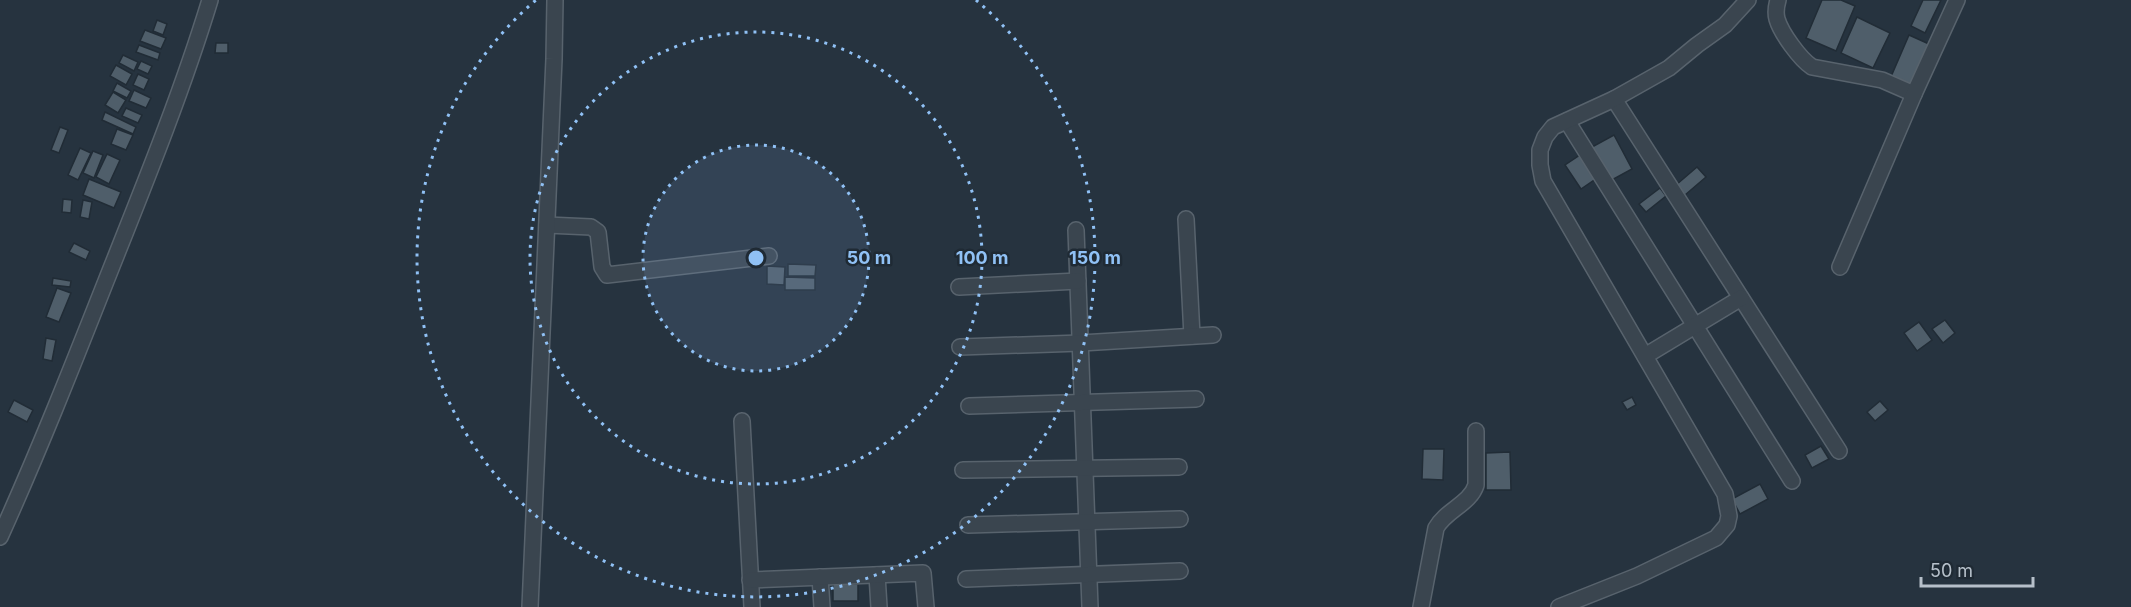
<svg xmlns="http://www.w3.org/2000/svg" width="2131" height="607" font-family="Inter,sans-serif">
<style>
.building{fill:#4f5e6a;stroke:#212c36;stroke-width:1.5}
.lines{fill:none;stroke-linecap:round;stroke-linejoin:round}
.minor-casing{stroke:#58636d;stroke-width:18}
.minor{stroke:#3a454f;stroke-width:15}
.ring{fill:none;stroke:#90c1f5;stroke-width:3;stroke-dasharray:3 6}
.centre{fill:#90c1f5;stroke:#1f2a34;stroke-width:3}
.ring-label{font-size:18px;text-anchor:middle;font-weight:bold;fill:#90c1f5;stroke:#1f2a34;stroke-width:5;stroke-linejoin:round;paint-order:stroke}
</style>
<rect width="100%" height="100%" fill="#26333f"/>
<g class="building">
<polygon points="1822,0 1841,0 1855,6 1836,51 1806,38"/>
<polygon points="1923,0 1941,0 1925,33 1911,26"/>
<polygon points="1857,17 1890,33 1873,68 1841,53"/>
<polygon points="157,20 167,24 163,35 153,31"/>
<polygon points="145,30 166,38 161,49 140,41"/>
<polygon points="1909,35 1929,44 1909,88 1890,79"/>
<polygon points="216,43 228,43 228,53 215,53"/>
<polygon points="139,45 160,53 158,60 136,52"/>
<polygon points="123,55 138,62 134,71 119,63"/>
<polygon points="141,61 152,66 148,74 137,69"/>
<polygon points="116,65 132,74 126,85 110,76"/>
<polygon points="138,74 149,79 144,90 133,85"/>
<polygon points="117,83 131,91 127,98 113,91"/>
<polygon points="134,90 151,98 146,108 129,101"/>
<polygon points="113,92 126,100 118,113 105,105"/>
<polygon points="126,108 142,115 138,123 122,116"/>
<polygon points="105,112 136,127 133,134 102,120"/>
<polygon points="60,127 68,130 59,153 51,150"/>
<polygon points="117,129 133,135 126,150 111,144"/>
<polygon points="1614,135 1632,169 1610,181 1592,147"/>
<polygon points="80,148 91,153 78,180 68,175"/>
<polygon points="93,151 103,155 94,178 83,173"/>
<polygon points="107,154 120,160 109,184 96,177"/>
<polygon points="1580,155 1597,178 1581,189 1565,165"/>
<polygon points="1697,167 1706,177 1685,195 1676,185"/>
<polygon points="89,179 121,192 114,208 83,195"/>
<polygon points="1660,188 1666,196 1646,212 1639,204"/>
<polygon points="63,199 72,200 71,213 62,212"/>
<polygon points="83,200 92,202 89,219 80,217"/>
<polygon points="74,243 90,251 86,260 69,252"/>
<polygon points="788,264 816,265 815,276 788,276"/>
<polygon points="767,266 785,267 784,285 767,284"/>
<polygon points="785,277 815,278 815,290 785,290"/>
<polygon points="53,278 71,281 70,287 52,285"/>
<polygon points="57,288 71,293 59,322 46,317"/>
<polygon points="1945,320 1955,333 1943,343 1932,329"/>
<polygon points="1919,322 1932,340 1917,351 1904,333"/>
<polygon points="46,338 56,340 52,361 43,359"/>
<polygon points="1632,397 1636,405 1627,410 1622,402"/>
<polygon points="14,400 33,410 27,422 8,412"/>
<polygon points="1880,401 1888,410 1875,421 1867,412"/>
<polygon points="1821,446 1829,459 1812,468 1805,455"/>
<polygon points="1423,449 1444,449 1443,480 1422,479"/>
<polygon points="1510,452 1511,490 1486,490 1486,453"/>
<polygon points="1760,484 1768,499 1740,514 1732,499"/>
<rect x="833" y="584" width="25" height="17"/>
</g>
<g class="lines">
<g class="minor-casing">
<g id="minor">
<path d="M1778,0C1776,7 1775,12 1777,19C1781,33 1800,59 1812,67L1882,80L1914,94"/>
<polyline points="1614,99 1839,451"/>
<polyline points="1567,121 1792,481"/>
<polyline points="1186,219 1192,336"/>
<polyline points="547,225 591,227 598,232 602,267 607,275 769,256"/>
<polyline points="1076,230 1090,607"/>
<polyline points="1840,267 1914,94 1957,0"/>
<polyline points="959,287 1078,281"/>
<polyline points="960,347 1081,343 1213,335"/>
<polyline points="1645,356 1741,298"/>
<polyline points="969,406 1196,399"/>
<polyline points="742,421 752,607"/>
<polyline points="963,470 1179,467"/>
<polyline points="968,525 1180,519"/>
<path d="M0,537C38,453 72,367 106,281C143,188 181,95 210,0"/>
<polyline points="877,575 879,607"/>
<polyline points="820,577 822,607"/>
<polyline points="966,579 1180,571"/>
<polyline points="750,580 923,573 926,607"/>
<polyline points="530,607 554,59 555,0"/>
<path d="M1421,607L1436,528C1446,510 1470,504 1476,485V431"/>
<polyline points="1559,607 1637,576 1716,538 1727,525 1729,516 1725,494 1543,181 1540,165 1540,150 1545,137 1553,127 1614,99 1669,68 1697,45 1725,25 1748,0"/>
</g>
</g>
<use href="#minor" class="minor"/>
</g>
<circle cx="756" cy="258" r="113" fill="#90c1f5" fill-opacity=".12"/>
<g class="ring">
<circle cx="756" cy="258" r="113"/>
<circle cx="756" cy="258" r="226"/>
<path d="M976 0A339 339 0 1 1 536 0"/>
</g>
<circle cx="756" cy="258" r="9" class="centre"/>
<g class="ring-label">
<text x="869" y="264">50 m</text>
<text x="982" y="264">100 m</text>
<text x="1095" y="264">150 m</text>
</g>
<path d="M1921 577v9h112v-9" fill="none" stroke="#b6c0ca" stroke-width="3"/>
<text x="1930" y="577" font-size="18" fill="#b6c0ca" stroke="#1f2a34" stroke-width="4.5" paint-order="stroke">50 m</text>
</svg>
